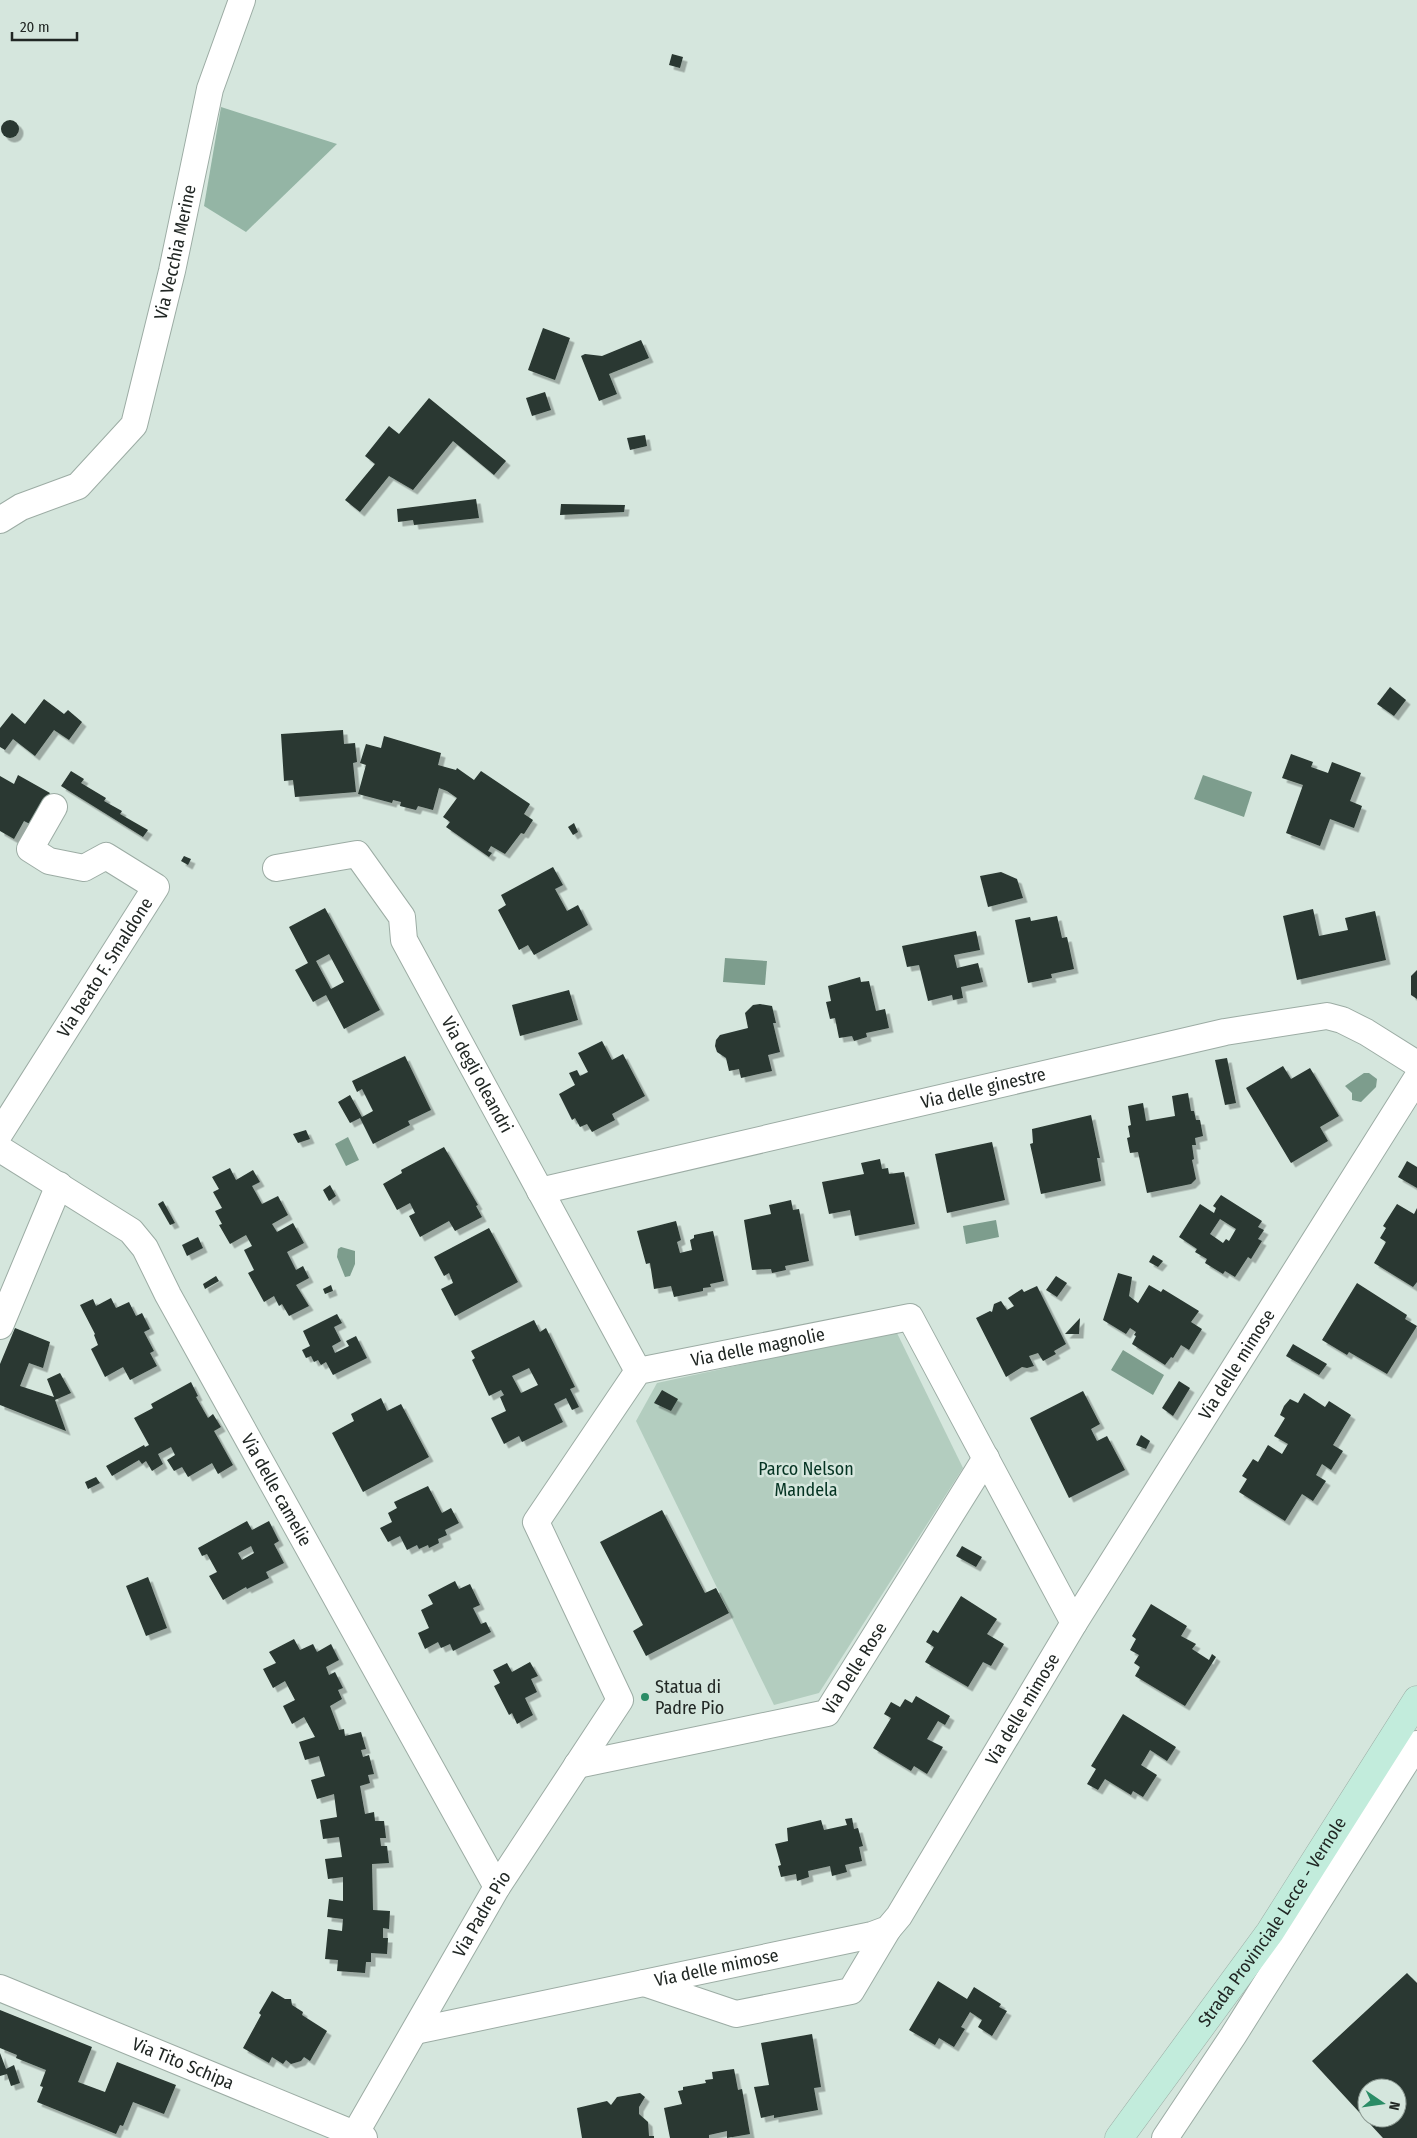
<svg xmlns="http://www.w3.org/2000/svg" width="1417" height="2138" font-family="'Fira Sans Condensed',sans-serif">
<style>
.green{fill:#b3cdbf}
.forest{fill:#94b5a5}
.water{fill:#7d9d8d}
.building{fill:#293730;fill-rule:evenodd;filter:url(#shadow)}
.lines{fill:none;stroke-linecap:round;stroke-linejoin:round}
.minor-casing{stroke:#9caca4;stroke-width:28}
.secondary-casing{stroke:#9caca4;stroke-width:29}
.minor{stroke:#fff;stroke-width:26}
.secondary{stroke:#c2ecdc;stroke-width:28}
.poi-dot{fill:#2b8c66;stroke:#d5e6dd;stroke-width:2}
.labels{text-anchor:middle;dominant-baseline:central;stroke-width:5;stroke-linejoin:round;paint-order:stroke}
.street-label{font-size:18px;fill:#212724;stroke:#d5e6dd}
.park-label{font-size:18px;fill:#043322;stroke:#d5e6dd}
.poi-label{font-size:18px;fill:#212724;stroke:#d5e6dd;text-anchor:start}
</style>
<defs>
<filter id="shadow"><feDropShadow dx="4.5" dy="4.5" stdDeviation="0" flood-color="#0004"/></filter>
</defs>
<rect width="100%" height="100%" fill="#d5e6dd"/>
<polygon class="green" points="896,1331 963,1468 819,1693 774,1705 636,1421 657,1383"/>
<polygon class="forest" points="221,107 337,144 246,232 204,206"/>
<g class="water">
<polygon points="1203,775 1252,792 1244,817 1194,799"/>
<polygon points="725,958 767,961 765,985 723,982"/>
<polygon points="1364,1073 1369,1073 1377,1079 1376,1087 1361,1102 1352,1100 1352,1093 1345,1086"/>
<polygon points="348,1137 359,1160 346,1166 335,1144"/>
<polygon points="996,1220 999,1237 966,1244 963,1226"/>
<polygon points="341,1247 355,1251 355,1264 350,1276 345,1277 337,1257 338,1249"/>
<polygon points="1123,1350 1164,1375 1153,1395 1111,1370"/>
</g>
<g class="building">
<polygon points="672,54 683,57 680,68 669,65"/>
<circle cx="10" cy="129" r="9"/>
<polygon points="543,328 570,338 555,380 528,370"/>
<polygon points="641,340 649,358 609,374 617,394 599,401 581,356 585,354 602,356"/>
<polygon points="545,392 551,410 532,416 526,398"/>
<polygon points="429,398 506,461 494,475 453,441 413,490 389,476 360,512 345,500 375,464 365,456 389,426 399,434"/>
<polygon points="645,435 647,446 630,450 627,438"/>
<polygon points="476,499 479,518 414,525 413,520 398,522 397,509"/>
<polygon points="561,504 625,505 624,512 560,515"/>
<polygon points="1390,687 1406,700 1394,716 1377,704"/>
<polygon points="44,699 64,714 68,710 82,722 69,740 54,730 35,756 13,739 5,750 0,747 0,728 12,713 25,724"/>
<polygon points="343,730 344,744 355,743 357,762 353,763 356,792 295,797 293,780 284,781 281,734"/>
<polygon points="384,736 441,753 438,765 456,770 457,768 474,780 481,771 530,804 524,814 533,820 524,834 521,833 505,854 491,846 488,851 492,853 489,857 446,827 450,822 443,817 457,798 447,791 439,788 433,810 418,806 416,810 400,806 401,802 393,800 392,803 358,794 366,765 360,763 366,744 381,748"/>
<polygon points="1291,754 1313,762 1311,767 1328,773 1332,762 1361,773 1350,801 1362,806 1354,828 1330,819 1320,846 1286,833 1303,785 1282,778"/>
<polygon points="71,771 84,779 81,783 106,798 104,801 122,811 120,814 148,830 143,837 61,786"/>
<polygon points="18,775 50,793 30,824 24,821 14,839 0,831 0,776 14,784"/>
<polygon points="574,823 578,832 573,835 568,827"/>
<polygon points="184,856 191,859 188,865 181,861"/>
<polygon points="553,867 563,885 555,889 567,911 578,905 588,925 534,955 528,945 519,950 498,910 506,905 501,895"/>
<polygon points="1001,872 1017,879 1023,898 988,907 980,876"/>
<path d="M325,908L380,1010L344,1029L326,995L313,1002L295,970L308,963L289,927ZM329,954L344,982L331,989L316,961Z"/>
<polygon points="1313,909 1319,936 1348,930 1345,918 1375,911 1386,960 1297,980 1283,916"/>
<polygon points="1057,916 1062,938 1067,937 1074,969 1051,974 1052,978 1028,983 1015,920 1030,917 1031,921"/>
<polygon points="976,931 980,950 954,955 957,968 978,963 983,982 961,987 963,998 953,1000 952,995 928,1001 919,965 907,967 902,946"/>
<polygon points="1417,970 1417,999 1411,995 1411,976"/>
<polygon points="860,977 861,982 869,981 876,1011 885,1009 889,1028 866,1033 867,1037 854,1041 852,1036 839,1038 835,1018 830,1019 826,1002 831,1001 828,986"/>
<polygon points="569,990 578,1020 520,1036 512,1005"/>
<polygon points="760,1004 772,1006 776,1023 773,1023 780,1052 768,1055 772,1071 741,1078 739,1069 729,1071 726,1058 717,1052 715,1046 716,1040 720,1035 748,1028 745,1013 753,1005"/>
<polygon points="602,1041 612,1060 623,1054 645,1096 612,1114 615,1120 592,1132 587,1124 580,1127 575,1118 572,1120 559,1094 575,1085 569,1073 577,1070 580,1076 588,1072 578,1053"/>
<polygon points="405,1056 431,1110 408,1121 410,1125 373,1144 360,1118 350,1123 338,1102 350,1095 362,1117 373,1111 362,1089 357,1092 352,1081"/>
<polygon points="1227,1058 1236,1103 1225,1105 1215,1060"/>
<polygon points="1283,1066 1291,1079 1310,1068 1339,1116 1320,1127 1328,1141 1291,1163 1246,1088"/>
<polygon points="1188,1093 1191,1111 1194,1111 1196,1120 1200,1120 1203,1136 1195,1138 1196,1145 1192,1145 1194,1159 1192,1160 1196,1179 1191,1184 1147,1193 1138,1152 1130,1153 1127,1138 1130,1137 1128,1126 1131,1125 1128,1106 1143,1103 1146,1121 1175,1116 1172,1096"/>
<polygon points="1091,1115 1100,1158 1097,1158 1101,1181 1041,1194 1030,1144 1033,1143 1032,1129"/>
<polygon points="306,1130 310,1139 298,1143 293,1134"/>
<polygon points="992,1142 1005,1200 947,1213 935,1154"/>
<polygon points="444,1147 478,1205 476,1206 482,1217 455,1231 449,1221 420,1237 409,1216 415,1213 410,1203 397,1210 383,1184 402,1173 401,1170"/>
<polygon points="880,1159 882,1169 888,1168 889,1174 904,1172 915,1224 855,1236 850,1210 829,1214 822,1182 864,1174 861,1163"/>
<polygon points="1407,1161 1417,1167 1417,1188 1398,1177"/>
<polygon points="230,1168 236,1180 253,1170 260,1182 252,1186 262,1204 278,1196 288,1215 272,1224 277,1232 293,1223 304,1243 287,1252 296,1270 303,1266 309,1278 296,1285 309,1306 289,1316 282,1304 279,1306 274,1296 264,1302 248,1273 254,1270 244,1250 252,1246 246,1235 230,1244 219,1225 222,1224 215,1211 222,1208 213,1192 219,1189 212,1177"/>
<polygon points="330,1185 336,1196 329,1201 323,1190"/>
<path d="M1221,1195L1262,1221L1258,1227L1264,1230L1258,1239L1262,1241L1251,1259L1248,1257L1235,1277L1225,1271L1223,1274L1205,1263L1207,1259L1195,1252L1197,1249L1179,1237L1200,1204L1214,1213L1216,1208L1213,1206ZM1220,1219L1236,1229L1229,1241L1226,1239L1223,1243L1210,1234Z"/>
<polygon points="791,1200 793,1210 799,1209 809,1261 785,1266 786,1270 772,1273 771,1269 752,1270 744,1220 771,1214 769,1205"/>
<polygon points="163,1201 175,1223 170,1225 158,1204"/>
<polygon points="1397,1204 1414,1214 1417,1208 1417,1282 1413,1287 1374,1263 1386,1242 1380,1238 1386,1228 1383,1226"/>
<polygon points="676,1221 681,1240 677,1242 680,1253 692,1250 690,1240 694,1238 694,1235 713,1231 724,1281 710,1284 711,1287 703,1288 703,1291 674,1297 671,1286 654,1289 650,1263 646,1264 637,1231"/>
<polygon points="489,1228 518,1282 455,1316 441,1289 453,1283 449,1273 444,1276 434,1257"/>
<polygon points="198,1237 203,1248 187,1256 182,1245"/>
<polygon points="1153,1255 1163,1261 1158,1267 1149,1262"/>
<polygon points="1118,1273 1132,1277 1129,1296 1138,1303 1149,1285 1161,1292 1163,1289 1199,1311 1191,1322 1202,1329 1189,1350 1181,1345 1173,1358 1171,1357 1165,1365 1132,1344 1136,1336 1134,1335 1136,1332 1130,1328 1126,1334 1103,1320"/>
<polygon points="216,1276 219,1281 205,1289 203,1284"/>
<polygon points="1056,1276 1067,1283 1057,1297 1046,1290"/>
<polygon points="1357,1283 1407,1315 1405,1319 1417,1326 1387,1374 1349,1352 1347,1355 1322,1340"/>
<polygon points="331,1285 333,1291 325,1294 323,1289"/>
<polygon points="1037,1286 1066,1344 1054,1351 1056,1354 1043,1361 1038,1353 1029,1356 1034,1366 1027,1368 1022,1367 1006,1377 976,1318 990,1311 992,1312 994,1304 1001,1301 1007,1310 1014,1306 1008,1298 1022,1289 1024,1292"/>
<polygon points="111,1298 116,1308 129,1302 136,1316 142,1313 150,1329 144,1332 154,1351 150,1353 157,1366 130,1380 123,1367 105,1377 91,1349 98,1345 94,1335 95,1334 80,1305 93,1299 96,1306"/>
<polygon points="337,1314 342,1323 334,1327 341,1341 332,1346 335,1353 349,1346 346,1341 356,1336 367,1358 333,1375 326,1362 321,1365 318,1360 314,1362 311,1356 306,1358 302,1350 310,1346 303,1331"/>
<polygon points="1080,1318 1079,1334 1065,1334"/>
<path d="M534,1320L540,1332L546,1328L575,1387L570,1389L579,1407L572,1410L566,1398L554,1404L563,1422L522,1442L519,1436L504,1444L491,1418L506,1411L500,1397L504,1395L501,1390L489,1396L472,1360L475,1358L471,1351ZM529,1368L538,1385L521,1393L512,1376Z"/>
<polygon points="15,1328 50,1342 43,1368 29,1363 20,1386 54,1397 47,1379 60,1373 71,1393 55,1400 66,1431 0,1405 0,1364"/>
<polygon points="1293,1344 1327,1364 1319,1375 1286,1356"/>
<polygon points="1179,1381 1190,1388 1173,1416 1162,1408"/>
<polygon points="191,1382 198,1396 196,1397 208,1418 213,1414 221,1427 214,1431 233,1465 218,1474 212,1463 188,1477 182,1467 174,1471 167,1460 175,1455 171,1447 158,1454 163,1464 152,1471 146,1461 142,1464 139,1460 112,1476 106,1466 144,1445 145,1447 149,1445 134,1418 153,1408 151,1404"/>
<polygon points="662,1390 678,1399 671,1411 654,1403"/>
<polygon points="1083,1391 1100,1424 1091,1429 1097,1441 1107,1436 1125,1470 1069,1498 1030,1418"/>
<polygon points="1304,1393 1325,1407 1329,1401 1351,1415 1333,1445 1343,1451 1331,1470 1322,1464 1316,1475 1326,1481 1313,1501 1302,1494 1285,1521 1239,1492 1247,1479 1242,1476 1253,1459 1258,1462 1268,1445 1282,1454 1288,1444 1274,1436 1285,1418 1280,1415 1284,1406 1290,1399 1298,1403"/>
<polygon points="381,1398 387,1411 401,1404 429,1457 363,1492 332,1433 354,1421 351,1414"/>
<polygon points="1141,1435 1150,1441 1146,1449 1136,1445"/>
<polygon points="96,1477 100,1483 88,1489 85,1482"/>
<polygon points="428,1486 442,1513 451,1508 459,1523 445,1530 447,1535 438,1539 439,1543 429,1548 428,1545 419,1549 417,1545 407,1550 400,1536 388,1542 380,1528 392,1522 388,1513 397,1508 394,1502"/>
<polygon points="662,1510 705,1593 716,1588 729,1613 646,1656 633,1631 643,1625 600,1542"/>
<path d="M247,1521L252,1530L269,1521L279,1541L274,1544L284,1563L266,1572L269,1578L247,1589L246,1587L223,1600L209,1576L217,1572L207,1554L202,1556L198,1548ZM251,1546L254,1553L242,1560L238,1553Z"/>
<polygon points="962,1546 982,1557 976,1567 956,1556"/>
<polygon points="148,1577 167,1628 146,1636 126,1586"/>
<polygon points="455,1581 459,1589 470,1584 480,1605 473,1608 481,1624 486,1622 491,1632 453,1651 450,1644 441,1648 438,1642 425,1649 418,1633 429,1628 421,1610 433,1604 428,1595"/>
<polygon points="961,1596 997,1619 987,1634 1004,1644 991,1666 983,1662 968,1687 925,1662 934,1647 926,1642 933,1630 938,1633"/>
<polygon points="1151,1604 1187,1626 1181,1636 1196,1644 1192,1649 1209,1660 1212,1654 1216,1657 1185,1706 1135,1676 1140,1667 1134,1663 1139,1655 1130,1650 1136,1639 1132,1636"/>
<polygon points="294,1639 300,1650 313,1644 317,1652 331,1644 339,1660 326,1667 329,1675 335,1672 343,1688 338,1690 342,1699 330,1706 339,1730 344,1729 345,1736 361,1732 366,1749 361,1750 363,1757 369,1755 374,1774 368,1775 370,1783 360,1786 365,1814 374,1812 375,1821 384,1821 386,1838 380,1838 381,1846 387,1846 389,1863 372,1864 373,1910 390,1911 389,1929 383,1928 383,1938 388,1938 387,1954 371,1953 371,1962 366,1962 365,1973 337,1971 338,1960 325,1959 328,1929 342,1931 343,1919 327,1917 329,1899 343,1901 343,1877 328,1879 325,1859 342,1857 339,1837 323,1839 320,1820 337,1817 334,1794 317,1799 311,1780 325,1776 319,1756 305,1760 299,1742 315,1737 304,1717 292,1724 283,1706 295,1700 285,1681 273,1688 263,1669 276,1663 269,1652"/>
<polygon points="530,1662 538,1676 531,1679 537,1692 525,1698 533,1715 517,1724 512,1713 509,1715 494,1686 500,1683 493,1670 507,1663 512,1672"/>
<polygon points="916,1696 950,1716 945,1725 938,1721 927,1739 943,1747 927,1774 914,1766 911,1771 873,1748 891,1718 884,1714 891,1702 900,1707 905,1699 912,1703"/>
<polygon points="1123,1714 1176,1747 1167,1761 1150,1750 1141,1765 1157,1775 1143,1797 1133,1791 1131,1795 1105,1779 1098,1790 1087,1784 1096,1769 1091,1766"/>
<polygon points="852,1818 854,1829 858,1828 863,1846 859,1847 862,1861 845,1865 847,1872 832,1876 830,1866 808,1871 809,1877 797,1881 796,1874 781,1877 778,1866 781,1865 775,1844 788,1841 787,1828 821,1820 824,1830 847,1825 845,1819"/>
<path d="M1407,1973L1417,1983V2138H1383L1312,2061ZM1367,2088H1397V2118H1367Z"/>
<polygon points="938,1981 967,1999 974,1987 1001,2004 999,2007 1007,2011 992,2036 978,2027 982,2020 970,2012 961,2027 965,2029 954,2047 939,2038 935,2045 909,2030"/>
<polygon points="272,1991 285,1999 291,1999 292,2005 303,2012 302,2015 327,2031 310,2061 304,2057 301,2061 291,2064 286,2060 283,2064 272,2057 269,2063 243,2048 261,2015 259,2013"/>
<polygon points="0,2010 92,2047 78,2082 105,2092 117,2062 176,2085 164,2114 133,2102 123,2126 120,2125 116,2134 37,2102 43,2087 40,2086 46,2070 16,2058 17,2055 0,2048"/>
<polygon points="812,2034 821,2087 814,2088 818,2110 774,2118 774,2115 761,2118 754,2087 769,2085 761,2043"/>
<polygon points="0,2053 6,2069 14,2065 20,2083 11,2086 7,2074 0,2076"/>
<polygon points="734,2069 738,2090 742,2089 750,2134 727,2138 727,2131 709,2135 709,2138 670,2138 664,2108 682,2104 678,2091 683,2090 683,2087 706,2083 705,2080 713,2079 712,2072"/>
<polygon points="640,2093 645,2097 639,2107 639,2114 648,2122 649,2136 654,2136 654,2138 582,2138 577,2108 607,2101 611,2105 617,2097"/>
</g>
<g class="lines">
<g class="minor-casing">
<g id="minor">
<path id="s1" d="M0,520L21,507L78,486L134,425L172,271L210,89L242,0"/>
<path id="s2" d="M276,868L357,854L402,917L404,940L638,1371"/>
<path id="s3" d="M0,1133L156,887L106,856L84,868L49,861L30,849L54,807"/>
<path id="s4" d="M0,1149L131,1231L145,1248L168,1295L497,1887"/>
<path id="s5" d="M540,1191L1225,1032L1327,1016L1342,1020L1366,1032L1417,1064"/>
<polyline points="0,1326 59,1185"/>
<path id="s6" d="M577,1765L827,1713L986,1458"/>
<polyline points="644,1983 736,2014 851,1991 888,1929"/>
<path id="s7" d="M0,1988L364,2138"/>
<path id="s8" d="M415,2031L872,1935L888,1929L899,1916L1074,1623L1417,1078"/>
<path id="s9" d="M355,2134L497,1887L620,1700L536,1522L638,1371L910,1317L1074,1623"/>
<polyline points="1165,2138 1233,2036 1417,1744"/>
</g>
</g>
<g class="secondary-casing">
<g id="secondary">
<path id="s10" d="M1119,2138L1270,1932L1417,1700"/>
</g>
</g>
<use href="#minor" class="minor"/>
<use href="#secondary" class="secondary"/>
</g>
<circle class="poi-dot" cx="645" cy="1697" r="5"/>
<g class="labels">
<g class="street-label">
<text stroke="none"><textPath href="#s1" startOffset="346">Via Vecchia Merine</textPath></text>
<text stroke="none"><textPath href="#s3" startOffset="196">Via beato F. Smaldone</textPath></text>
<text stroke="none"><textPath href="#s2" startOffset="336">Via degli oleandri</textPath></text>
<text stroke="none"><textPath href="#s5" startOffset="455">Via delle ginestre</textPath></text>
<text stroke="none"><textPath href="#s9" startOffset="1010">Via delle magnolie</textPath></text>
<text stroke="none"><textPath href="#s8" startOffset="1148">Via delle mimose</textPath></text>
<text stroke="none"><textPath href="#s4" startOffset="452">Via delle camelie</textPath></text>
<text stroke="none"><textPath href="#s6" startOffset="308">Via Delle Rose</textPath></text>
<text stroke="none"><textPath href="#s8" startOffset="742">Via delle mimose</textPath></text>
<text stroke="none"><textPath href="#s9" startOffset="254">Via Padre Pio</textPath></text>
<text stroke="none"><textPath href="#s10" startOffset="265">Strada Provinciale Lecce - Vernole</textPath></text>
<text stroke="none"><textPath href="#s8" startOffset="308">Via delle mimose</textPath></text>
<text stroke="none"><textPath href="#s7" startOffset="198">Via Tito Schipa</textPath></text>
</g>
<g class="park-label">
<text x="806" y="1469">Parco Nelson<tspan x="806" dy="21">Mandela</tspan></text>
</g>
<g class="poi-label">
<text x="655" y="1687">Statua di<tspan x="655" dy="21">Padre Pio</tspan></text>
</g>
</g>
<g transform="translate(1382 2103) rotate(103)"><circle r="24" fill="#d5e6dd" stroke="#8d9a93"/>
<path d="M0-4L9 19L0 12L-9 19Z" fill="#2b8c66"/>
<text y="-8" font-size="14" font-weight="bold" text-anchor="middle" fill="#212724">N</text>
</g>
<path d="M12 32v8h65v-8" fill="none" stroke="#212724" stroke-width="2.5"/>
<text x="20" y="32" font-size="15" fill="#212724" stroke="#d5e6dd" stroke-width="4" paint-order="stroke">20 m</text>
</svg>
